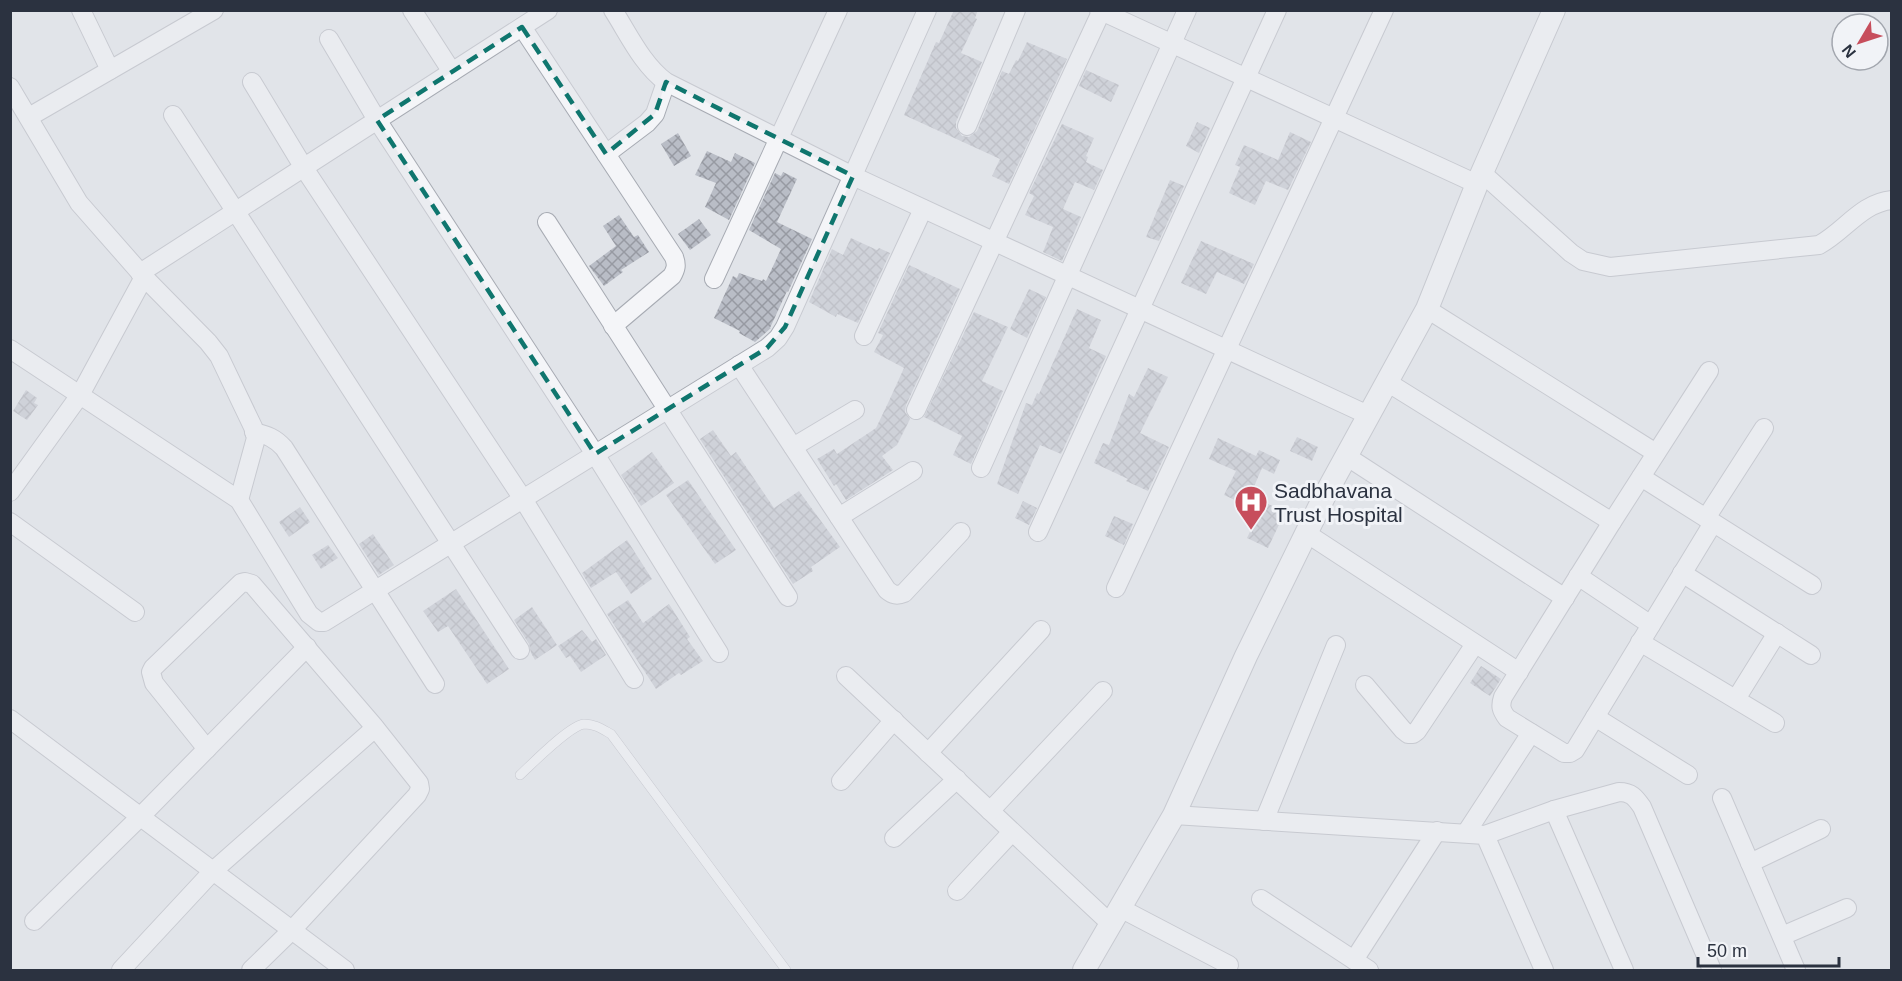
<svg xmlns="http://www.w3.org/2000/svg" width="1902" height="981" font-family="Helvetica,sans-serif">
<style>
.building{fill:url(#building-cross-hatch)}
.lines{fill:none;stroke-linecap:round;stroke-linejoin:round}
.service-casing{stroke:#a7abb3;stroke-width:10}
.minor-casing{stroke:#a7abb3;stroke-width:20}
.tertiary-casing{stroke:#a7abb3;stroke-width:24}
.service{stroke:#f4f5f8;stroke-width:9}
.minor{stroke:#f4f5f8;stroke-width:18}
.tertiary{stroke:#f4f5f8;stroke-width:22}
.marked{fill:none;stroke:#0f766e;stroke-width:4.5;stroke-dasharray:12 8;stroke-linejoin:round}
.labels{text-anchor:middle;dominant-baseline:central;stroke-width:6;stroke-linejoin:round;paint-order:stroke}
.poi-label{font-size:21px;fill:#2b3240;stroke:#f1f3f7;text-anchor:start}
</style>
<defs>
<pattern id="building-cross-hatch" width="8" height="8" patternUnits="userSpaceOnUse" patternTransform="scale(1.5)"><rect width="8" height="8" fill="#b9bdc6"/><path d="M0 0l8 8M0 8l8-8" fill="none" stroke="#979aa2"/></pattern>
</defs>
<rect width="100%" height="100%" fill="#e1e4e9"/>
<g class="building">
<polygon points="954,10 978,10 975,18 977,19 961,53 982,62 956,122 956,128 962,136 969,137 977,131 1002,71 1009,74 1016,60 1018,61 1027,42 1067,59 1009,184 992,176 1000,159 904,115 936,42 939,43"/>
<polygon points="1086,70 1119,85 1111,102 1079,86"/>
<polygon points="1197,122 1210,128 1199,153 1186,146"/>
<polygon points="1062,124 1094,138 1086,156 1088,157 1086,162 1103,170 1094,190 1075,182 1063,209 1081,217 1062,261 1043,252 1053,227 1025,215 1034,196 1029,193"/>
<polygon points="1290,132 1311,142 1288,190 1266,181 1255,205 1229,193 1240,167 1235,165 1244,145 1278,160"/>
<polygon points="678,133 691,156 674,166 661,144"/>
<polygon points="707,151 731,162 735,153 755,163 729,220 705,207 716,183 695,175"/>
<polygon points="783,172 797,179 777,222 812,239 788,292 787,291 770,328 771,328 755,342 739,333 740,331 714,318 733,276 737,278 739,273 762,281 763,279 766,281 775,262 781,249 749,230 775,173 781,176"/>
<polygon points="1170,180 1184,186 1159,241 1146,237"/>
<polygon points="619,215 634,237 638,235 649,252 621,270 623,272 604,286 589,266 616,246 603,226"/>
<polygon points="699,219 711,235 690,250 678,234"/>
<polygon points="851,238 877,250 879,248 890,253 858,323 837,314 836,317 809,302 832,249 843,255"/>
<polygon points="1201,241 1254,264 1244,284 1217,272 1206,294 1181,283"/>
<polygon points="909,265 960,289 906,405 905,412 910,419 897,445 882,456 893,470 846,500 836,484 834,486 817,459 834,449 837,454 876,428 888,403 904,368 874,352 883,335 878,333"/>
<polygon points="1029,289 1046,297 1027,338 1010,329"/>
<polygon points="1077,309 1101,320 1089,348 1106,356 1061,454 1040,445 1018,494 997,484 1026,403 1032,405 1037,393 1039,394"/>
<polygon points="974,312 1008,327 982,381 1003,391 971,464 953,455 962,436 924,417"/>
<polygon points="1148,368 1168,377 1140,433 1169,447 1148,491 1126,481 1128,479 1094,463 1103,443 1109,445 1129,394 1134,397"/>
<polygon points="26,390 37,398 34,403 38,405 27,420 13,411"/>
<polygon points="713,430 731,456 736,452 774,508 799,491 840,547 811,567 813,571 793,584 700,439"/>
<polygon points="1297,437 1318,447 1312,461 1290,451"/>
<polygon points="1218,438 1256,456 1259,450 1280,460 1274,474 1262,468 1246,505 1224,495 1236,471 1209,459"/>
<polygon points="652,452 674,483 641,506 621,475"/>
<polygon points="688,480 736,550 715,564 666,495"/>
<polygon points="1023,501 1037,508 1029,525 1015,518"/>
<polygon points="1264,502 1285,512 1268,548 1247,538"/>
<polygon points="300,507 310,522 289,537 279,522"/>
<polygon points="1114,516 1133,524 1124,545 1105,536"/>
<polygon points="373,534 394,565 379,575 359,544"/>
<polygon points="627,540 652,579 631,594 616,572 591,588 582,573"/>
<polygon points="328,545 338,558 321,569 312,555"/>
<polygon points="456,589 509,669 487,684 448,626 438,632 423,611"/>
<polygon points="628,600 643,623 669,604 690,637 687,639 703,661 681,675 679,673 656,689 607,614"/>
<polygon points="532,607 557,645 535,660 531,653 529,644 514,620"/>
<polygon points="582,630 592,642 596,639 606,655 581,672 570,656 566,658 558,646"/>
<polygon points="1481,666 1501,679 1490,696 1470,683"/>
</g>
<g class="lines">
<g class="service-casing">
<path id="service" d="M520,775C533,763 569,726 584,724C595,724 602,729 611,734L786,970"/>
</g>
<g class="minor-casing">
<g id="minor">
<polyline points="81,10 110,70"/>
<polyline points="412,10 452,72"/>
<path d="M613,10C629,35 642,64 666,82L853,176L1368,415"/>
<polyline points="1099,10 1477,184"/>
<path d="M522,27L674,257C677,265 676,269 672,276L613,326"/>
<polyline points="329,39 377,120 595,454 719,653"/>
<polyline points="252,82 304,168 523,499 634,679"/>
<polyline points="10,87 79,203 144,277 208,342 219,356 253,427 256,438 239,500"/>
<polyline points="173,115 520,650"/>
<polyline points="29,117 214,10"/>
<polyline points="967,126 1016,10"/>
<polyline points="606,154 647,123 655,114 666,82"/>
<path d="M1482,173L1571,253L1583,261L1610,267L1819,245C1845,231 1861,203 1892,200"/>
<polyline points="547,222 788,597"/>
<polyline points="140,273 548,10"/>
<polyline points="714,279 838,10"/>
<polyline points="1427,309 1656,453"/>
<polyline points="864,336 923,209"/>
<polyline points="10,349 239,500 309,614 319,622 324,622 767,348 778,338 785,327 927,10"/>
<path d="M739,365L887,590C893,595 897,596 904,593L961,532"/>
<path d="M1709,371L1612,522L1503,697C1500,706 1501,710 1507,718L1564,753H1570L1575,750L1713,523"/>
<polyline points="1387,382 1612,522"/>
<polyline points="916,410 1102,10"/>
<path d="M254,432C267,435 275,438 284,448L435,684"/>
<polyline points="793,447 855,410"/>
<polyline points="1346,456 1565,598"/>
<polyline points="981,468 1187,10"/>
<polyline points="1641,477 1812,585"/>
<polyline points="10,492 80,395 144,277"/>
<polyline points="839,517 913,471"/>
<polyline points="1706,518 1764,428"/>
<polyline points="10,522 135,612"/>
<polyline points="1038,532 1277,10"/>
<polyline points="1306,533 1519,672"/>
<polyline points="1682,573 1811,655"/>
<polyline points="1578,576 1651,625"/>
<polyline points="1116,588 1384,10"/>
<polyline points="1640,642 1775,723"/>
<polyline points="846,676 1111,924"/>
<polyline points="1365,685 1403,730 1408,734 1413,734 1417,731 1475,644"/>
<polyline points="1736,699 1777,633"/>
<polyline points="1595,717 1688,775"/>
<polyline points="10,719 345,970"/>
<polyline points="207,749 154,683 151,672 153,668 241,583 245,582 252,584 373,725 419,783 420,789 417,795 292,930 251,970"/>
<polyline points="928,753 1041,630"/>
<polyline points="841,781 894,720"/>
<polyline points="1722,798 1796,970"/>
<polyline points="1554,810 1624,970"/>
<polyline points="990,811 1103,691"/>
<polyline points="1174,815 1485,835 1544,970"/>
<polyline points="1264,821 1336,645"/>
<polyline points="1466,833 1531,733"/>
<path d="M1485,835L1554,810L1619,792C1631,792 1635,797 1642,807L1712,970"/>
<polyline points="894,838 957,779"/>
<polyline points="1750,863 1821,829"/>
<polyline points="957,891 1012,832"/>
<polyline points="1261,899 1369,970"/>
<polyline points="1120,908 1229,965"/>
<polyline points="34,921 141,816 307,647"/>
<polyline points="1782,936 1847,908"/>
<polyline points="1354,960 1437,831"/>
<polyline points="121,970 213,871 375,728"/>
</g>
</g>
<g class="tertiary-casing">
<polyline id="tertiary" points="1084,970 1174,815 1246,656 1325,495 1427,309 1477,184 1554,10"/>
</g>
<use href="#service" class="service"/>
<use href="#minor" class="minor"/>
<use href="#tertiary" class="tertiary"/>
</g>
<path d="M0 0H1902V981H0ZM522,27L606,154L655,114L666,82L853,176L785,327L767,348L595,454L377,120Z" fill="#e1e4e9" fill-opacity=".55" fill-rule="evenodd"/>
<path class="marked" d="M522,27L606,154L655,114L666,82L853,176L785,327L767,348L595,454L377,120Z"/>
<defs>
<g id="hospital-pin" transform="scale(1.725)"><path d="M0 17L-7.5 6A9.5 9.5 0 1 1 7.5 6Z" fill="#c74e5c" stroke="#f1f3f7"/><path d="M-5-5h3v3.5h4V-5h3V5h-3V1.5h-4V5h-3Z" fill="#fff"/></g>
</defs>
<g fill-rule="evenodd">
<use href="#hospital-pin" x="1251" y="502"/>
</g>
<g class="labels">
<g class="poi-label">
<text x="1274" y="490">Sadbhavana<tspan x="1274" dy="24">Trust Hospital</tspan></text>
</g>
</g>
<rect width="1902" height="981" fill="none" stroke="#2b3240" stroke-width="24"/>
<g transform="translate(1860 42) rotate(231)"><circle r="28" fill="#f1f3f7" stroke="#a2a6ae" stroke-width="1.5"/>
<path d="M0-4.5L10 22L0 15L-10 22Z" fill="#c74e5c"/>
<text y="-9" font-size="16" font-weight="bold" text-anchor="middle" fill="#2b3240">N</text>
</g>
<path d="M1698 957v9h141v-9" fill="none" stroke="#2b3240" stroke-width="3"/>
<text x="1707" y="957" font-size="18" fill="#2b3240" stroke="#f1f3f7" stroke-width="4.5" paint-order="stroke">50 m</text>
</svg>
